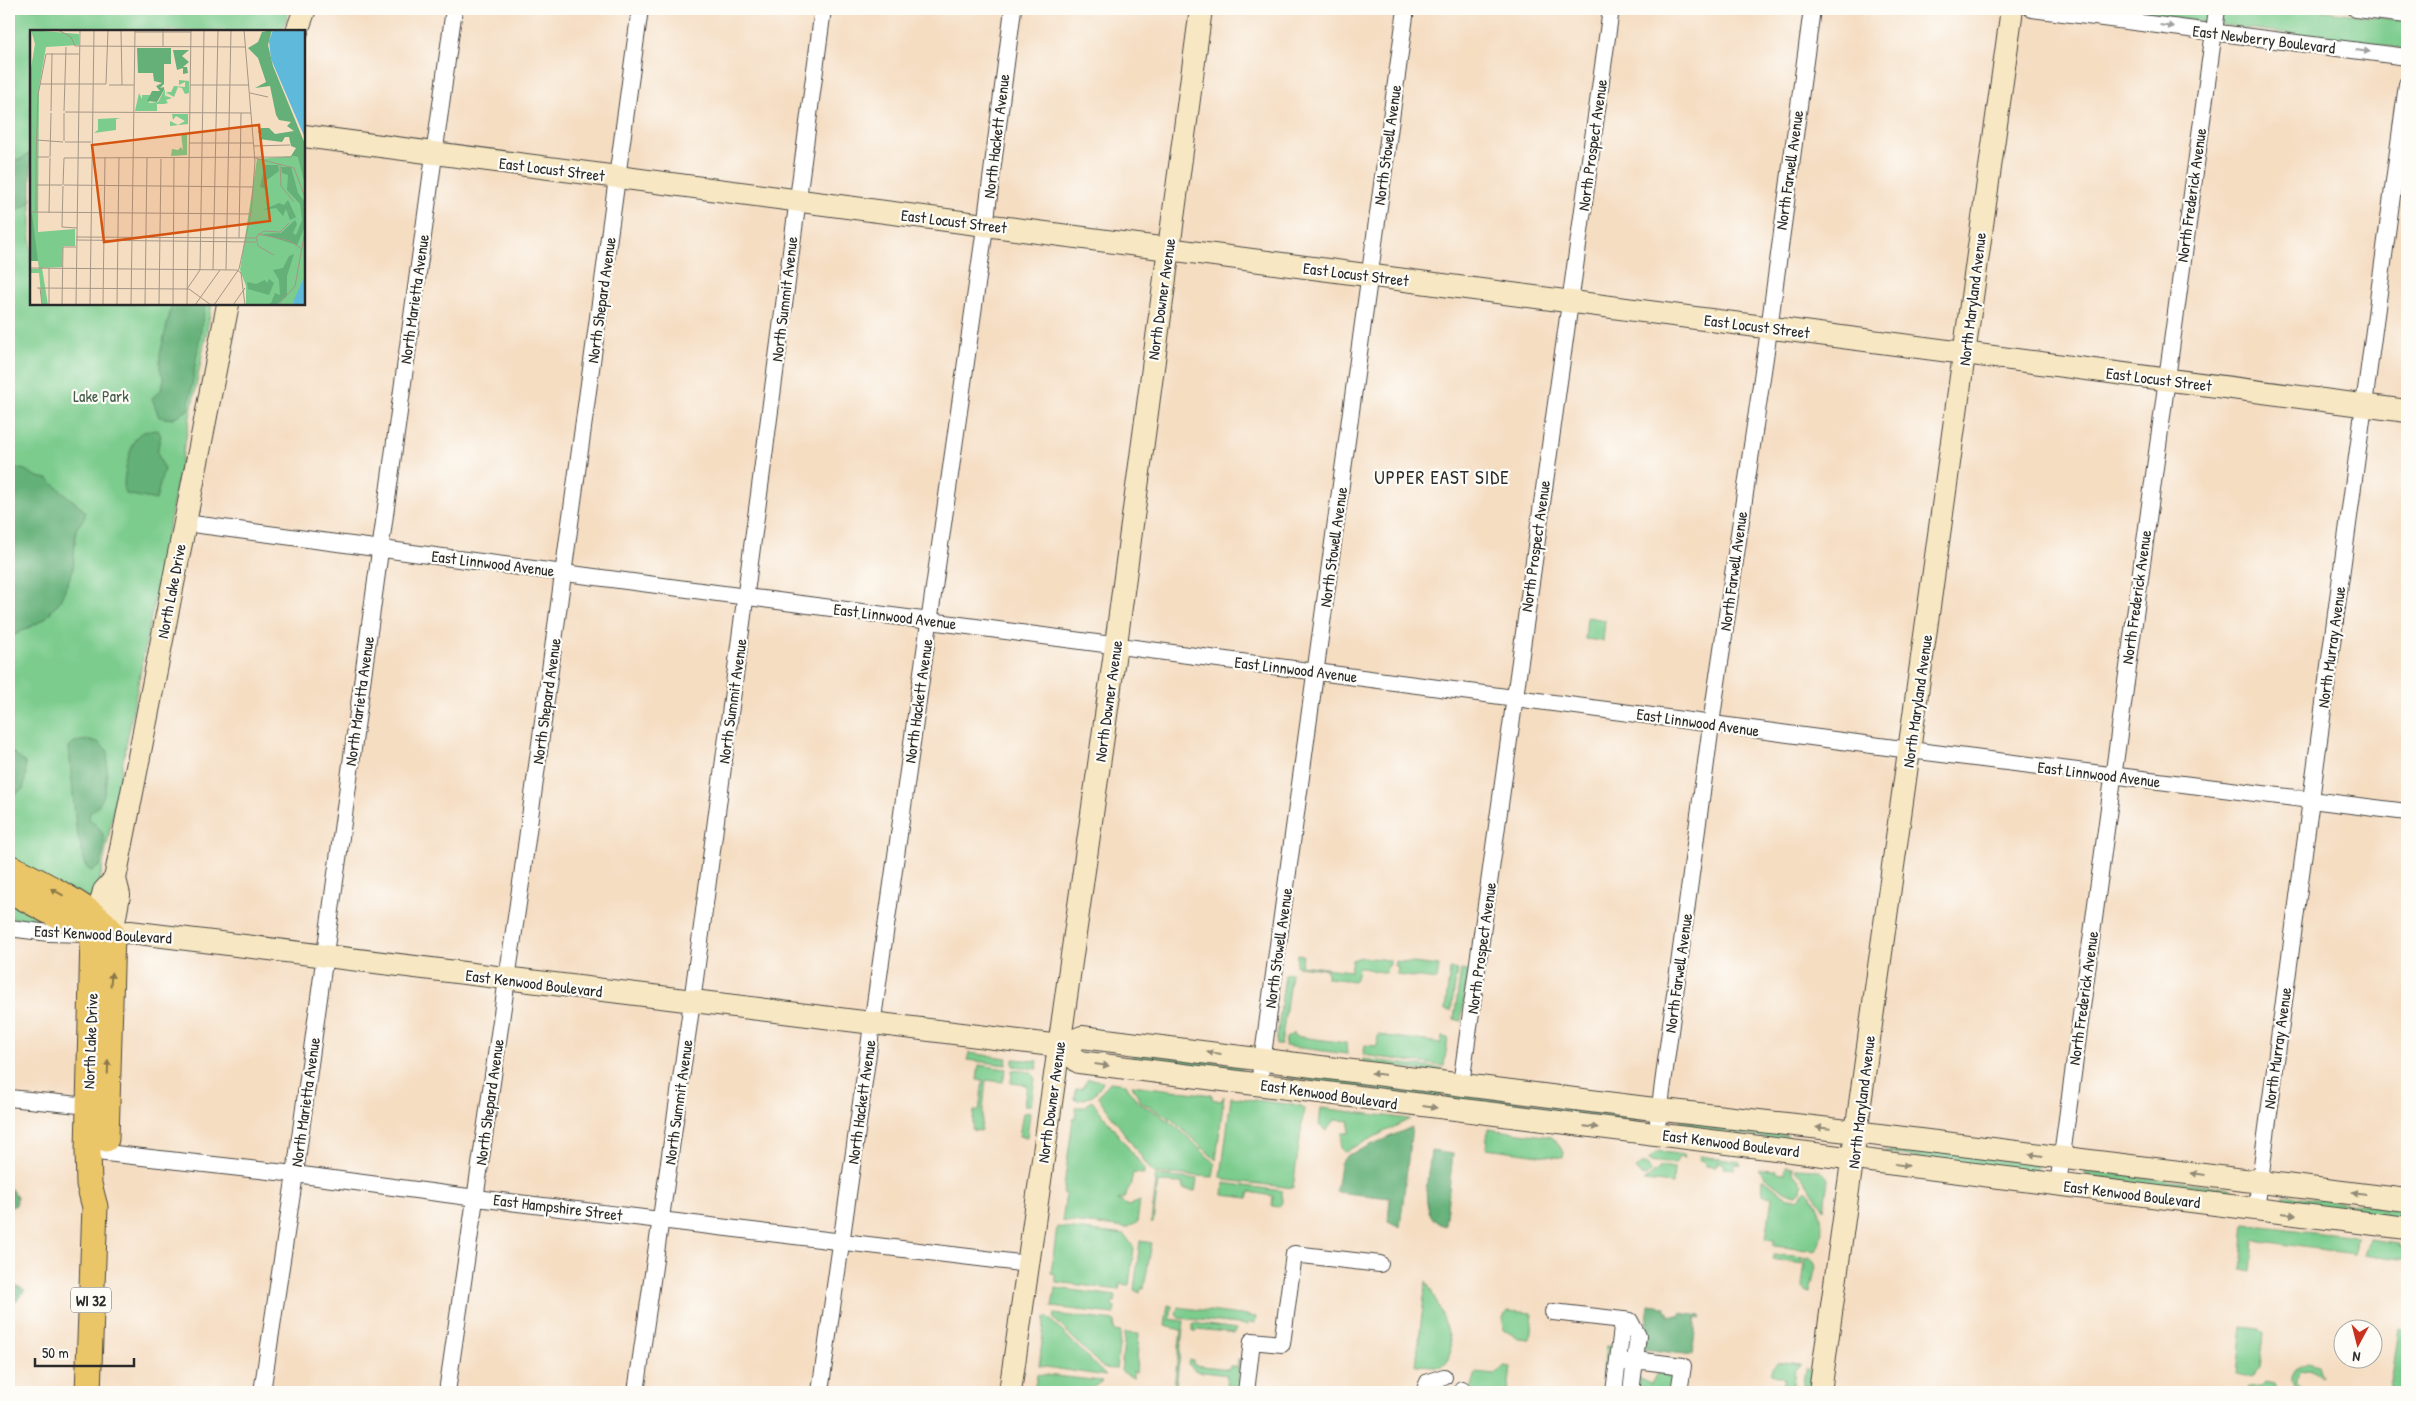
<svg xmlns="http://www.w3.org/2000/svg" width="2416" height="1401" font-family="'Patrick Hand',sans-serif">
<style>
.green{fill:#7bcc8d;stroke:#537c5c}
.forest{fill:#64b078;stroke:#486e52}
.lines{fill:none;stroke-linecap:round;stroke-linejoin:round}
.street-casing{stroke:#494642;stroke-width:18}
.secondary-casing{stroke:#494642;stroke-width:24}
.primary-casing{stroke:#494642;stroke-width:27}
.street{stroke:#fff;stroke-width:16}
.secondary{stroke:#f7e8c3;stroke-width:22}
.primary{stroke:#ebc669;stroke-width:25}
.oneway{fill:#a0a0a0}
.oneway2{fill:#8b784a}
.oneway3{fill:#918a77}
.labels{text-anchor:middle;dominant-baseline:central;stroke-width:4.5;stroke-linejoin:round;paint-order:stroke}
.shield{fill:#fdfcf7;stroke:#6a6a68;stroke-width:1}
.shield-label{font-size:15px;font-weight:bold;fill:#2b2b2b}
.street-label{font-size:16px;fill:#2b2b2b;stroke:#fdfcf7}
.park-label{font-size:16px;fill:#435b48;stroke:#fdfcf7}
.quarter-label{font-size:19px;letter-spacing:1px;fill:#2b2b2b;stroke:#fdfcf7}
.inset-road{fill:none;stroke:#a49686;stroke-width:1}
.view{fill:#d5540f;fill-opacity:0.15;stroke:#d5540f;stroke-width:2.5}
.inset-edge{fill:none;stroke:#2b2b2b;stroke-width:2.5}
</style>
<rect width="100%" height="100%" fill="#fdfcf7"/>
<filter id="ink" filterUnits="userSpaceOnUse"><feTurbulence type="fractalNoise" baseFrequency=".02" numOctaves="2"/><feDisplacementMap in="SourceGraphic" scale="10" xChannelSelector="R" yChannelSelector="G"/><feConvolveMatrix kernelMatrix="1 2 1 2 8 2 1 2 1" color-interpolation-filters="sRGB"/></filter>
<filter id="wash" filterUnits="userSpaceOnUse"><feTurbulence type="fractalNoise" baseFrequency=".0096" numOctaves="4" result="noise"/><feDisplacementMap in="SourceGraphic" scale="20" xChannelSelector="R" yChannelSelector="G"/><feGaussianBlur stdDeviation="1.12" result="paint"/><feColorMatrix in="noise" values="0 0 0 0 0 0 0 0 0 0 0 0 0 0 0 0 0 1.4 0 .05"/><feComposite in="paint" operator="in"/></filter>
<g filter="url(#wash)">
<rect width="100%" height="100%" fill="#f5ddc2"/>
<g class="green">
<polygon points="9,9 290,9 282,31 31,31 31,304 212,304 99,885 90,913 43,920 43,923 9,918"/>
<polygon points="2099,9 2311,9 2407,21 2407,49"/>
<polygon points="1587,617 1605,620 1603,641 1585,639"/>
<polygon points="1297,954 1303,955 1301,965 1350,971 1352,960 1361,957 1390,960 1390,965 1387,965 1386,973 1358,967 1356,979 1354,981 1327,978 1327,969 1296,966"/>
<polygon points="1395,961 1439,966 1437,980 1397,975 1398,966 1394,966"/>
<polygon points="1450,969 1457,970 1451,1011 1445,1010"/>
<polygon points="1461,970 1468,971 1461,1021 1454,1019"/>
<polygon points="1291,973 1281,1045 1276,1045 1285,974"/>
<polygon points="1294,1033 1294,1036 1346,1043 1347,1054 1285,1046 1286,1038"/>
<polygon points="1378,1035 1441,1043 1442,1037 1448,1038 1444,1066 1363,1055 1365,1045 1377,1046"/>
<polygon points="969,1053 1007,1058 1006,1065 967,1060"/>
<polygon points="1140,1053 1242,1065 1241,1071 1238,1073 1131,1061 1132,1055"/>
<polygon points="1013,1059 1038,1061 1037,1069 1013,1066"/>
<polygon points="1363,1059 1444,1069 1443,1074 1362,1062"/>
<polygon points="979,1065 1006,1069 1003,1082 986,1080 981,1131 972,1130 974,1111 979,1111 983,1080 977,1080"/>
<polygon points="1012,1070 1031,1072 1035,1079 1031,1105 1024,1105 1027,1085 1011,1083"/>
<polygon points="1285,1071 1442,1091 1441,1100 1284,1077"/>
<path d="M1088,1079L1103,1081C1099,1093 1087,1101 1075,1100L1076,1089L1082,1088Z"/>
<path d="M1110,1082L1126,1084C1141,1110 1145,1104 1166,1119C1184,1132 1200,1149 1215,1164L1213,1177L1153,1173L1098,1097Z"/>
<polygon points="1132,1085 1212,1095 1212,1099 1221,1101 1224,1096 1216,1160 1171,1119 1141,1102"/>
<polygon points="1448,1092 1640,1116 1640,1122 1447,1101"/>
<polygon points="1231,1097 1302,1106 1304,1109 1293,1188 1225,1180 1221,1177"/>
<polygon points="1092,1101 1144,1168 1144,1174 1133,1173 1130,1187 1124,1198 1118,1200 1128,1206 1140,1201 1137,1223 1126,1228 1062,1221 1066,1194 1063,1194 1073,1118 1076,1118 1075,1107 1084,1107"/>
<polygon points="1321,1108 1410,1119 1344,1152 1340,1148 1342,1133 1349,1133 1350,1121 1335,1120 1326,1131 1319,1125"/>
<polygon points="1030,1112 1027,1137 1019,1136 1023,1113"/>
<polygon points="1680,1120 1787,1135 1787,1141 1679,1126"/>
<polygon points="1488,1129 1552,1137 1564,1152 1563,1158 1486,1148"/>
<polygon points="1921,1149 2038,1165 2037,1170 1998,1173 1881,1151"/>
<polygon points="1658,1151 1684,1155 1685,1158 1679,1157 1675,1164 1649,1161 1650,1158"/>
<polygon points="1700,1156 1741,1162 1741,1165 1736,1164 1734,1169 1723,1167 1723,1163 1718,1162 1716,1167 1705,1166 1704,1161 1699,1160"/>
<polygon points="1642,1164 1646,1164 1652,1171 1645,1176 1640,1175 1635,1169"/>
<polygon points="1662,1166 1674,1168 1673,1184 1644,1181"/>
<path d="M1786,1166L1793,1167V1173L1802,1184L1801,1191L1797,1195C1785,1195 1763,1175 1758,1169L1776,1170V1172L1785,1173Z"/>
<path d="M1796,1168C1808,1169 1822,1167 1828,1179L1824,1210L1803,1178L1796,1172Z"/>
<polygon points="2085,1170 2230,1188 2236,1191 2235,1196 2085,1176"/>
<polygon points="1154,1176 1197,1179 1195,1191 1183,1189 1182,1183 1158,1182 1153,1223 1151,1223 1156,1183"/>
<path d="M1763,1178L1788,1198L1798,1199L1806,1190C1822,1205 1827,1231 1816,1251L1774,1246V1240L1766,1239L1772,1197L1762,1195Z"/>
<polygon points="1224,1183 1282,1191 1282,1202 1279,1207 1272,1206 1273,1196 1250,1192 1248,1198 1223,1195"/>
<polygon points="2283,1195 2407,1210 2407,1222 2282,1202"/>
<polygon points="2245,1224 2356,1237 2354,1254 2254,1240 2251,1271 2241,1269"/>
<polygon points="1057,1227 1125,1235 1134,1248 1129,1285 1120,1284 1119,1290 1056,1282 1055,1274 1051,1273"/>
<polygon points="2369,1239 2399,1243 2399,1246 2407,1247 2407,1260 2364,1254"/>
<polygon points="1140,1241 1152,1243 1144,1288 1141,1288 1140,1293 1134,1290"/>
<polygon points="1773,1254 1804,1257 1803,1264 1772,1259"/>
<polygon points="1806,1257 1812,1259 1816,1265 1810,1293 1806,1292 1802,1285"/>
<path d="M1426,1281C1434,1296 1466,1356 1442,1366C1440,1367 1420,1365 1416,1365Z"/>
<polygon points="1055,1288 1116,1296 1115,1302 1111,1304 1115,1308 1114,1314 1052,1307"/>
<polygon points="1168,1305 1172,1306 1170,1319 1184,1321 1176,1387 1174,1387 1181,1330 1165,1326"/>
<polygon points="1178,1307 1256,1317 1255,1323 1249,1322 1248,1325 1179,1318 1176,1315"/>
<polygon points="1508,1311 1533,1313 1530,1339 1518,1338 1504,1330 1503,1317"/>
<polygon points="1054,1314 1115,1321 1114,1331 1121,1332 1116,1369 1103,1368 1053,1318"/>
<polygon points="1045,1317 1049,1318 1106,1376 1039,1366"/>
<polygon points="1193,1323 1236,1329 1235,1333 1198,1329 1197,1332 1193,1332"/>
<polygon points="2242,1326 2260,1328 2264,1333 2260,1369 2251,1378 2237,1374"/>
<polygon points="2399,1328 2407,1330 2407,1373 2404,1392 2390,1392"/>
<polygon points="1125,1333 1139,1334 1136,1373 1133,1371 1133,1378 1121,1371"/>
<polygon points="1606,1346 1617,1347 1609,1373 1603,1373"/>
<polygon points="1238,1359 1240,1359 1238,1379 1241,1380 1240,1392 1232,1392 1233,1385 1226,1384 1227,1375 1196,1371 1188,1364 1189,1360 1194,1361 1194,1365 1229,1369 1230,1366 1236,1366 1237,1370"/>
<polygon points="1777,1362 1800,1365 1795,1369 1792,1392 1782,1392 1784,1378 1771,1374 1772,1368"/>
<path d="M2308,1362L2318,1365L2322,1377L2311,1369L2302,1370L2297,1378V1383L2306,1392H2299C2285,1380 2293,1367 2308,1362Z"/>
<polygon points="1504,1366 1511,1367 1508,1392 1470,1392 1476,1373 1495,1375"/>
<polygon points="1805,1369 1811,1370 1808,1392 1802,1392"/>
<polygon points="1657,1373 1674,1376 1671,1392 1637,1392 1639,1378 1651,1384"/>
<polygon points="1037,1374 1102,1381 1087,1392 1034,1392"/>
<polygon points="2265,1382 2274,1384 2277,1392 2245,1392 2248,1387 2261,1386"/>
</g>
<g class="forest">
<polygon points="31,152 31,202 9,215 9,159 20,160"/>
<polygon points="172,304 205,304 188,410 172,419 159,417 152,398 161,390 164,379 160,369 160,354"/>
<path d="M158,430L161,436C156,450 157,455 164,468L156,500L126,494C120,485 130,447 136,438C141,430 150,431 158,430Z"/>
<polygon points="9,466 25,470 38,477 48,479 85,511 85,517 76,529 73,570 60,601 45,619 9,638"/>
<path d="M89,740L98,742L108,751C106,770 110,803 90,812L89,819C110,834 104,844 100,866L91,871L86,867L76,828L69,747L74,742Z"/>
<polygon points="9,749 25,763 26,775 23,789 9,798"/>
<polygon points="1412,1127 1400,1227 1388,1221 1390,1198 1336,1192 1340,1163 1348,1155"/>
<path d="M1431,1151L1453,1154L1445,1226C1416,1218 1429,1174 1431,1151Z"/>
<polygon points="9,1187 17,1196 16,1205 9,1208"/>
<polygon points="9,1282 25,1290 9,1311"/>
<polygon points="1649,1305 1665,1307 1665,1311 1668,1311 1668,1315 1680,1316 1680,1313 1701,1316 1701,1319 1697,1318 1692,1355 1643,1349"/>
</g>
</g>
<g filter="url(#ink)">
<g class="lines">
<g class="street-casing">
<g id="street">
<polyline points="2032,9 2407,57"/>
<polyline points="2356,9 2407,15"/>
<polyline points="185,523 1910,750 2407,812"/>
<polyline points="9,928 49,933 86,934"/>
<polyline points="1259,1084 1406,9"/>
<polyline points="1461,1084 1611,9"/>
<polyline points="9,1098 99,1107"/>
<polyline points="1658,1121 1713,710 1767,344 1812,9"/>
<polyline points="88,1151 295,1174 476,1198 1028,1264"/>
<polyline points="2058,1185 2217,9"/>
<polyline points="2256,1210 2407,84"/>
<polyline points="1553,1312 1623,1320 1614,1392"/>
<polyline points="1623,1320 1630,1321 1638,1336 1631,1392"/>
<polyline points="1618,1361 1635,1363 1643,1361 1683,1366 1679,1392"/>
<polyline points="262,1392 295,1174 454,9"/>
<polyline points="447,1392 522,876 640,9"/>
<polyline points="636,1392 692,1002 823,9"/>
<polyline points="820,1392 983,242 1013,9"/>
<polyline points="1246,1392 1252,1341 1282,1344 1294,1254 1380,1264"/>
<polyline points="1424,1392 1428,1382 1444,1377"/>
<polyline points="1462,1392 1462,1389"/>
</g>
</g>
<g class="secondary-casing">
<g id="secondary">
<polyline points="297,31 305,9"/>
<polyline points="304,136 2407,411"/>
<polyline points="115,879 104,891 93,935 130,932 1060,1046 1082,1037 1646,1108 1839,1130 2407,1200"/>
<polyline points="112,933 119,895 115,879 228,304"/>
<polyline points="1060,1046 1079,1062 2407,1228"/>
<polyline points="1010,1392 1114,659 1201,9"/>
<polyline points="1820,1392 2012,9"/>
</g>
</g>
<g class="primary-casing">
<g id="primary">
<path d="M9,867C31,877 102,913 112,933L106,1139"/>
<polyline points="9,890 93,935 88,1151 89,1184 95,1207 88,1392"/>
</g>
</g>
<use href="#street" class="street"/>
<use href="#secondary" class="secondary"/>
<use href="#primary" class="primary"/>
</g>
<defs><path id="oneway-solid" d="M-6-.8H1V-3.2L6.5 0L1 3.2V.8H-6Z" transform="scale(1.25)"/></defs>
<g class="oneway">
<use href="#oneway-solid" transform="translate(2167 26) rotate(7)"/>
<use href="#oneway-solid" transform="translate(2363 51) rotate(7)"/>
</g>
<g class="oneway2">
<use href="#oneway-solid" transform="translate(57 892) rotate(-151)"/>
<use href="#oneway-solid" transform="translate(111 979) rotate(-87)"/>
<use href="#oneway-solid" transform="translate(108 1067) rotate(-88)"/>
</g>
<g class="oneway3">
<use href="#oneway-solid" transform="translate(1214 1053) rotate(-173)"/>
<use href="#oneway-solid" transform="translate(1102 1065) rotate(7)"/>
<use href="#oneway-solid" transform="translate(1378 1074) rotate(-173)"/>
<use href="#oneway-solid" transform="translate(1430 1107) rotate(7)"/>
<use href="#oneway-solid" transform="translate(1591 1127) rotate(6)"/>
<use href="#oneway-solid" transform="translate(1823 1128) rotate(-174)"/>
<use href="#oneway-solid" transform="translate(2036 1155) rotate(-173)"/>
<use href="#oneway-solid" transform="translate(1902 1165) rotate(7)"/>
<use href="#oneway-solid" transform="translate(2198 1174) rotate(-173)"/>
<use href="#oneway-solid" transform="translate(2359 1194) rotate(-173)"/>
<use href="#oneway-solid" transform="translate(2289 1214) rotate(7)"/>
</g>
</g>
<g class="labels">
<rect class="shield" x="71" y="1287.5" width="40" height="25" rx="4"/>
<g class="shield-label">
<text x="91" y="1300">WI 32</text>
</g>
<g class="street-label">
<text transform="translate(2264 39) rotate(7)">East Newberry Boulevard</text>
<text transform="translate(996 136) rotate(-83)">North Hackett Avenue</text>
<text transform="translate(1387 145) rotate(-82)">North Stowell Avenue</text>
<text transform="translate(1592 145) rotate(-82)">North Prospect Avenue</text>
<text transform="translate(552 169) rotate(7)">East Locust Street</text>
<text transform="translate(1789 170) rotate(-82)">North Farwell Avenue</text>
<text transform="translate(2191 195) rotate(-82)">North Frederick Avenue</text>
<text transform="translate(954 221) rotate(7)">East Locust Street</text>
<text transform="translate(1356 274) rotate(7)">East Locust Street</text>
<text transform="translate(414 299) rotate(-82)">North Marietta Avenue</text>
<text transform="translate(784 299) rotate(-83)">North Summit Avenue</text>
<text transform="translate(1161 299) rotate(-82)">North Downer Avenue</text>
<text transform="translate(1972 299) rotate(-83)">North Maryland Avenue</text>
<text transform="translate(601 300) rotate(-82)">North Shepard Avenue</text>
<text transform="translate(1757 326) rotate(7)">East Locust Street</text>
<text transform="translate(2159 379) rotate(7)">East Locust Street</text>
<text transform="translate(1535 546) rotate(-82)">North Prospect Avenue</text>
<text transform="translate(1333 547) rotate(-82)">North Stowell Avenue</text>
<text transform="translate(493 563) rotate(7)">East Linnwood Avenue</text>
<text transform="translate(1733 571) rotate(-82)">North Farwell Avenue</text>
<text transform="translate(171 591) rotate(-79)">North Lake Drive</text>
<text transform="translate(2136 597) rotate(-82)">North Frederick Avenue</text>
<text transform="translate(895 616) rotate(7)">East Linnwood Avenue</text>
<text transform="translate(2331 647) rotate(-82)">North Murray Avenue</text>
<text transform="translate(1296 669) rotate(7)">East Linnwood Avenue</text>
<text transform="translate(359 701) rotate(-82)">North Marietta Avenue</text>
<text transform="translate(546 701) rotate(-82)">North Shepard Avenue</text>
<text transform="translate(732 701) rotate(-82)">North Summit Avenue</text>
<text transform="translate(918 701) rotate(-82)">North Hackett Avenue</text>
<text transform="translate(1108 701) rotate(-82)">North Downer Avenue</text>
<text transform="translate(1917 701) rotate(-82)">North Maryland Avenue</text>
<text transform="translate(1698 722) rotate(8)">East Linnwood Avenue</text>
<text transform="translate(2099 774) rotate(7)">East Linnwood Avenue</text>
<text transform="translate(103 934) rotate(3)">East Kenwood Boulevard</text>
<text transform="translate(1278 948) rotate(-82)">North Stowell Avenue</text>
<text transform="translate(1481 948) rotate(-82)">North Prospect Avenue</text>
<text transform="translate(1678 973) rotate(-82)">North Farwell Avenue</text>
<text transform="translate(534 983) rotate(7)">East Kenwood Boulevard</text>
<text transform="translate(2083 998) rotate(-82)">North Frederick Avenue</text>
<text transform="translate(90 1041) rotate(-88)">North Lake Drive</text>
<text transform="translate(2277 1048) rotate(-82)">North Murray Avenue</text>
<text transform="translate(1329 1094) rotate(8)">East Kenwood Boulevard</text>
<text transform="translate(305 1102) rotate(-82)">North Marietta Avenue</text>
<text transform="translate(489 1102) rotate(-82)">North Shepard Avenue</text>
<text transform="translate(678 1102) rotate(-82)">North Summit Avenue</text>
<text transform="translate(861 1102) rotate(-82)">North Hackett Avenue</text>
<text transform="translate(1051 1102) rotate(-82)">North Downer Avenue</text>
<text transform="translate(1861 1102) rotate(-83)">North Maryland Avenue</text>
<text transform="translate(1731 1143) rotate(7)">East Kenwood Boulevard</text>
<text transform="translate(2132 1194) rotate(7)">East Kenwood Boulevard</text>
<text transform="translate(558 1207) rotate(7)">East Hampshire Street</text>
</g>
<g class="park-label">
<text x="101" y="396">Lake Park</text>
</g>
<g class="quarter-label">
<text x="1442" y="477">UPPER EAST SIDE</text>
</g>
</g>
<g transform="translate(30 30)">
<rect width="275" height="275" fill="#f5ddc2"/>
<path d="M1,0L49,4V15L16,17L9,58L8,202L45,199V216H33L32,237L12,238L18,275H12L9,243H0V239H9L8,231H0V44L5,14ZM149,50L159,51V63L155,64L152,58L148,57L144,67L137,63L136,66L142,68L136,70L138,73L134,74H127V81H105L109,63L112,69V65H120L119,73L128,72L135,59V67L137,62H141L144,56L155,57V52L149,55ZM142,84H158V94L140,96V91L148,95L155,91L146,86L143,90ZM68,89L86,88L91,89H86V100L64,103L68,100ZM151,103H157V125L141,126L142,119L148,120L151,117L153,120ZM262,126L275,128V245L263,275H216V256L210,240L227,129Z" fill="#7bcc8d"/>
<path d="M242,0L238,15L243,36L275,114V155L268,127L261,126L266,118L261,116L259,107H255L252,112L229,109L232,106L228,102L231,98H239L245,104L264,101L257,96L261,92L249,90L246,85L240,56L225,58L236,52L228,28L218,18L228,12L232,2ZM107,18H141V34H134V54L130,58L134,57V60L127,72L117,71L122,61H130L126,56L132,53L124,51L123,43H108ZM143,20H159L152,26L159,32L153,37H157L158,43L153,44V38L147,40ZM235,135H248L249,141L237,150L236,159L230,157ZM251,137H261L268,163L275,172V197L267,215L232,204L251,203L265,190L267,194L263,203L266,205L272,190L270,174L257,160L258,145L252,143ZM258,170L266,187L260,190L256,179L253,186L246,178L233,180L249,173L254,175ZM0,184H2L8,231H0ZM264,224L257,246V266L247,274L236,275L241,273L245,263L250,265L249,250L243,240L253,238L259,226ZM239,249L244,253L239,265L218,259L217,252L226,254L235,250L237,253Z" fill="#64b078"/>
<path d="M243,0H275V108L241,29L239,11ZM275,245V275H263L264,270Z" fill="#5eb9db"/>
<path class="inset-road" d="M28,0L41,7L45,16L216,17M91,0L92,55M105,2H161M133,17V1M10,54H76L78,0M79,55H104M160,55H219M220,63L238,67M21,81L22,23M34,81L36,17M35,82L221,83M7,110L33,112M34,111V83M35,112H61M159,113H224M224,116L260,115M19,127H6L8,65L16,24H49M20,127L21,83M34,128L262,127M225,128L264,138L275,167M250,134L251,156L264,172M6,155H32M33,155L34,128M34,155L223,157M33,156L32,197L47,198M0,182L221,184M6,182V128M19,183L20,128M228,204L260,211L272,219M46,207L226,208M209,208L211,83M46,210L226,212M244,225L228,216L226,207L234,201L250,202L259,193M0,238L207,240L211,243L215,275M183,240L188,0M196,240L201,0M7,258L159,259L181,275M10,258L12,275M157,259L170,240L174,0M19,275V238M32,275L33,217H46M46,275L50,0M60,275L64,0M73,275L75,127M87,275L89,127M101,275L105,0M115,275L117,127M129,275L131,129M143,275L144,127M157,275L161,0M165,275L190,240M184,275L209,239L221,183L225,132L214,0M203,275L215,258M248,275L265,256L275,201"/>
<path class="view" d="M229,95L240,191L74,212L62,115Z"/>
<rect width="275" height="275" class="inset-edge"/>
</g>
<rect width="2416" height="1401" fill="none" stroke="#fdfcf7" stroke-width="30"/>
<g transform="translate(2358 1344) rotate(187)"><circle r="24" fill="#fdfcf7" stroke="#a9a8a5"/>
<path d="M0-4L9 19L0 12L-9 19Z" fill="#c8321e"/>
<text y="-8" font-size="14" font-weight="bold" text-anchor="middle" fill="#2b2b2b">N</text>
</g>
<path d="M35 1358v8h99v-8" fill="none" stroke="#2b2b2b" stroke-width="2.5"/>
<text x="42" y="1358" font-size="15" fill="#2b2b2b" stroke="#fdfcf7" stroke-width="4" paint-order="stroke">50 m</text>
</svg>
